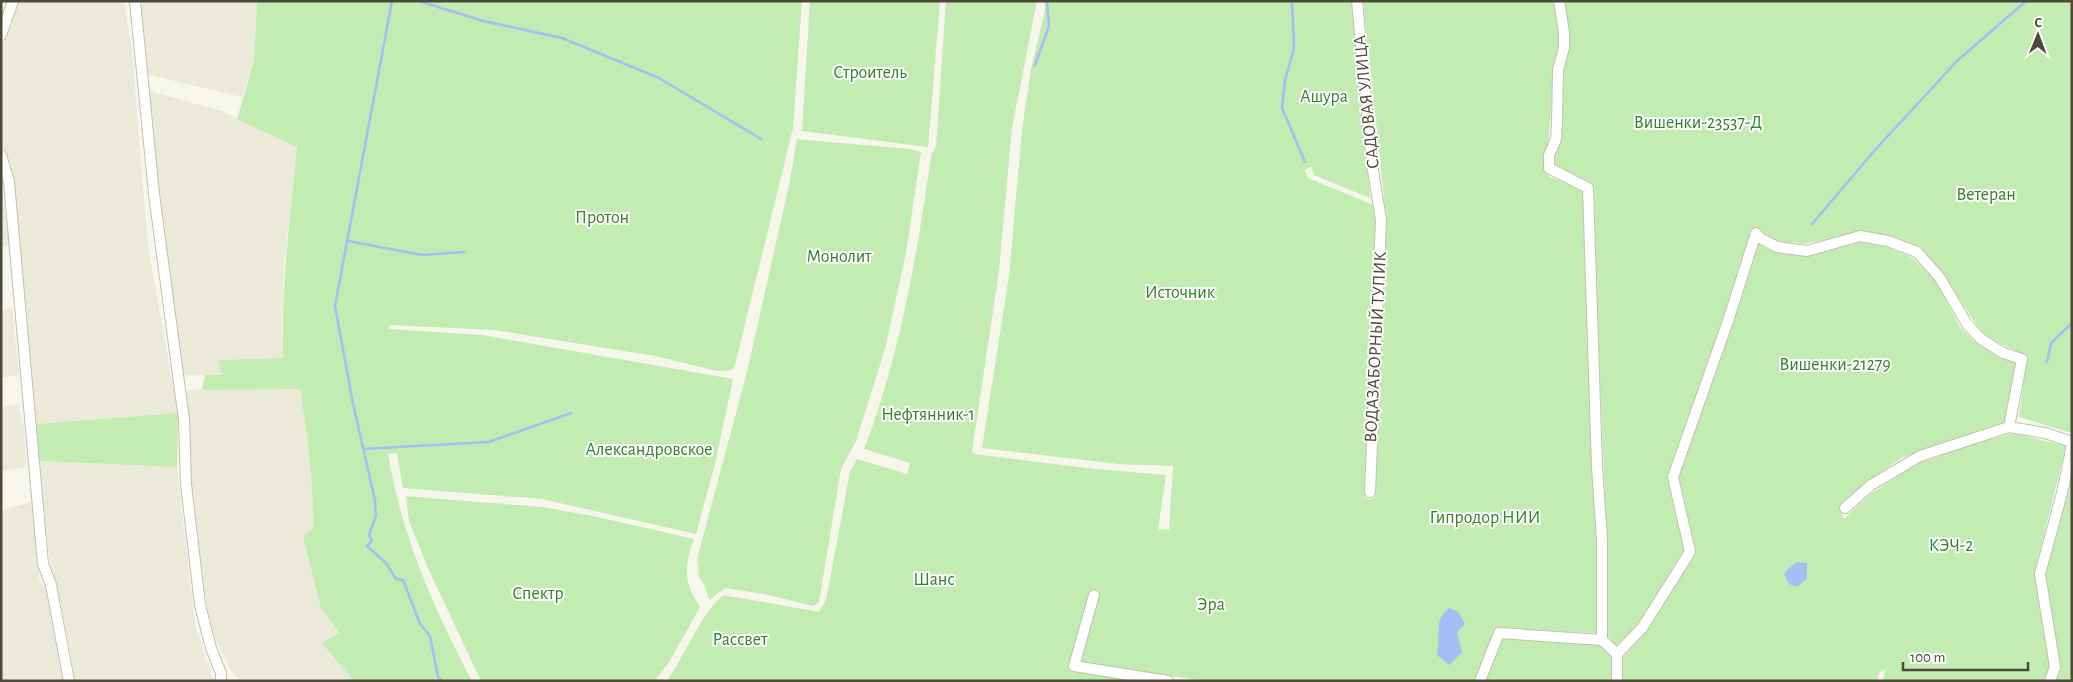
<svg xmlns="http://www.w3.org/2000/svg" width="2073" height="682" font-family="'Alegreya Sans',sans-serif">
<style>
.residential{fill:#ebead9}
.green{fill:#c2ecb2}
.water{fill:#a5bff5}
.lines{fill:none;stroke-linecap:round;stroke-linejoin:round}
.stream{stroke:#a5bff5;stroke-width:2.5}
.minor-casing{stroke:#c3c1ad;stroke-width:12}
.minor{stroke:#fff;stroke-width:10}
.labels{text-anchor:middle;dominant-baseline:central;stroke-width:4;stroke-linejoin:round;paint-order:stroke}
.park-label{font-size:18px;fill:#308326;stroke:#fff}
.street-label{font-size:18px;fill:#4c4938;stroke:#fff}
</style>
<rect width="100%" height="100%" fill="#f6f6eb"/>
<g class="residential">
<polygon points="18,1 124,1 132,50 148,247 178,413 36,424 14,180 1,142 1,49"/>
<polygon points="139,1 257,1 254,61 242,97 145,74"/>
<polygon points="146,90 222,111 297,147 284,267 282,324 283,358 219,360 222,376 183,375"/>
<polygon points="1,180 9,244 1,248"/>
<polygon points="12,307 19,375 1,378 1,310"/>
<polygon points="300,388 311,466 313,500 313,529 303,536 321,609 340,633 321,644 354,681 241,681 230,669 210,627 189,479 189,427 185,390"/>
<polygon points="18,404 24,426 26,467 1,472 1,408"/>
<polygon points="39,461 177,467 195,623 213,681 75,681 68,639 49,556"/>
<polygon points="33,502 39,580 46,587 66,681 4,681 1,672 1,510"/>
</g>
<g class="green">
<path d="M257,1H802L793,128L735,365L732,370L717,371L655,356L494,330L389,325V329L482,335L733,379L715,464L696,534L542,499L403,488L397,453L388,454C402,537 433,607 472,681H354L321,643L340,633L321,609L303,536L313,529C314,481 307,435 300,389L202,390L205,375H222L218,360L283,358C281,287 290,217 297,147L237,119L254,61Z"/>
<polygon points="810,1 940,1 928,147 802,131"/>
<path d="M946,1H1037L1012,128L999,271L972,451L974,454L1095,469L1166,475L1158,529L1169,530L1173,466L1119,464L982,448L1009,276L1022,130L1031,69L1045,10L1044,1H1353L1370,198L1314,175L1311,167L1304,170L1308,178L1376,206L1365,497L1369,499L1375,498L1386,254L1384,197L1363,1H1556L1561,27L1553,79L1547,164L1549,177L1580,187L1584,191L1597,533V633L1496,629L1474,681H1207L1081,664L1099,593L1093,592L1069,670L1147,681H667C685,656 701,612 724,595L819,612L826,600L850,472L857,459L907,474L910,463L864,449C900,356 917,255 931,156L936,146Z"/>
<polygon points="1563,1 2072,1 2072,433 2019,417 2027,356 1984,336 1942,273 1920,250 1886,235 1858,231 1825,240 1801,244 1796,242 1778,244 1762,236 1759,230 1669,477 1687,550 1641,624 1616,645 1604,631 1606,519 1599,356 1594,186 1556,168 1552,155 1561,75 1568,53 1569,26"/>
<polygon points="797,139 909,149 921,152 906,253 885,349 856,441 841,469 819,602 813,606 764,594 725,588 709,600 705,586 699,577 697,559 747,372 789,185"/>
<polygon points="1756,240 1806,255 1859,242 1887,247 1911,257 1936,281 1960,327 1975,342 2016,363 2006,424 1901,458 1865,484 1839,509 1844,519 1869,495 1917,464 1971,445 2013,433 2066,446 2035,571 2050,665 2044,681 1883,681 1885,669 1879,673 1878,681 1622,681 1622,659 1647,630 1674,584 1695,556 1678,479"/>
<polygon points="178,413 177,467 39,461 36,424"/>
<polygon points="2072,477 2072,681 2053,681 2044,571"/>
<path d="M406,496L542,507L593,516L694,539C684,568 683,581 700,607L668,664L654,681H481L428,568L409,521Z"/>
<polygon points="1502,636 1602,645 1614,660 1614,681 1486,681"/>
</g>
<g class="water">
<polygon points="1797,562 1807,563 1807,579 1797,587 1789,584 1784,574 1790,567"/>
<path d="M1449,608L1458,612L1465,624L1457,632L1462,653L1449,665L1437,655C1442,635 1432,622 1449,608Z"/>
</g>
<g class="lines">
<g class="stream">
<polyline points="392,1 335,306 353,404 375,500 376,516 369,535 372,541 367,546 386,563 396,579 403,580 420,624 430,636 438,677 442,681"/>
<polyline points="419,1 483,21 562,38 659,78 761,139"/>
<polyline points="1292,1 1294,48 1285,80 1282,108 1305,162"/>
<polyline points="1035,65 1049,26 1047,1"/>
<polyline points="1812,224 1875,150 1957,61 2026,1"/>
<polyline points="348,241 422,255 464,252"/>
<polyline points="2047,362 2051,343 2072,323"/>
<polyline points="363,449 489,442 571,413"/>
</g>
<g class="minor-casing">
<g id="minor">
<polyline points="135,1 154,194 184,420 186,484 200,605 211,648 221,673 221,681"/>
<polyline points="1357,1 1372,164 1381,220 1370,492"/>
<polyline points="1559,1 1564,32 1564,48 1558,70 1557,122 1556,139 1549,155 1549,168 1588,188 1597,467 1602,540 1602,640"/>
<polyline points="1,35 13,1"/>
<polyline points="1,155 9,182 43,564 51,585 69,681"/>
<polyline points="1845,508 1871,485 1920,456 2009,427 2045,433 2072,442"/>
<polyline points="1094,595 1074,666 1168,681"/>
<polyline points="1617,654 1642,628 1690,552 1673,477 1729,318 1756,233 1760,238 1777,247 1807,251 1860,236 1888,241 1917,252 1940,278 1967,324 1981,339 2003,353 2022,359 2009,427"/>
<polyline points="1480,681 1499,633 1602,640 1617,654 1617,681"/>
<polyline points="2050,681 2055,667 2040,574 2062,493 2072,445"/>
</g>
</g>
<use href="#minor" class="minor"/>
</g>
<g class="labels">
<g class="park-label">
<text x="870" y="73">Строитель</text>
<text x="1324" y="97">Ашура</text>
<text x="1698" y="123">Вишенки-23537-Д</text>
<text x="1986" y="195">Ветеран</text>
<text x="602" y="218">Протон</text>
<text x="839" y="257">Монолит</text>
<text x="1180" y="293">Источник</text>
<text x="1835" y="365">Вишенки-21279</text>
<text x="928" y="415">Нефтянник-1</text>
<text x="649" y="450">Александровское</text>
<text x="1485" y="518">Гипродор НИИ</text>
<text x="1951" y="546">КЭЧ-2</text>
<text x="934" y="580">Шанс</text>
<text x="538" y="594">Спектр</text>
<text x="1211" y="605">Эра</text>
<text x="740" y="640">Рассвет</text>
</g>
<g class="street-label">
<text transform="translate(1367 102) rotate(-96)">САДОВАЯ УЛИЦА</text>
<text transform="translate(1376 347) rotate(-87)">ВОДАЗАБОРНЫЙ ТУПИК</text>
</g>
</g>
<rect width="2073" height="682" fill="none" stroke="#4c4938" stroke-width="5"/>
<g transform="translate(2038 35) rotate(1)" stroke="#ffffff" stroke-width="4" paint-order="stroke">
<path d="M0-4L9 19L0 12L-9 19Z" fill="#4c4938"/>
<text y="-8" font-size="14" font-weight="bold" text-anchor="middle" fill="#4c4938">С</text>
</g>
<path d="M1903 662v8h125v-8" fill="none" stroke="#4c4938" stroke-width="2.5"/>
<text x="1910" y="662" font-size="15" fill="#4c4938" stroke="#ffffff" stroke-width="4" paint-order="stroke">100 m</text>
</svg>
